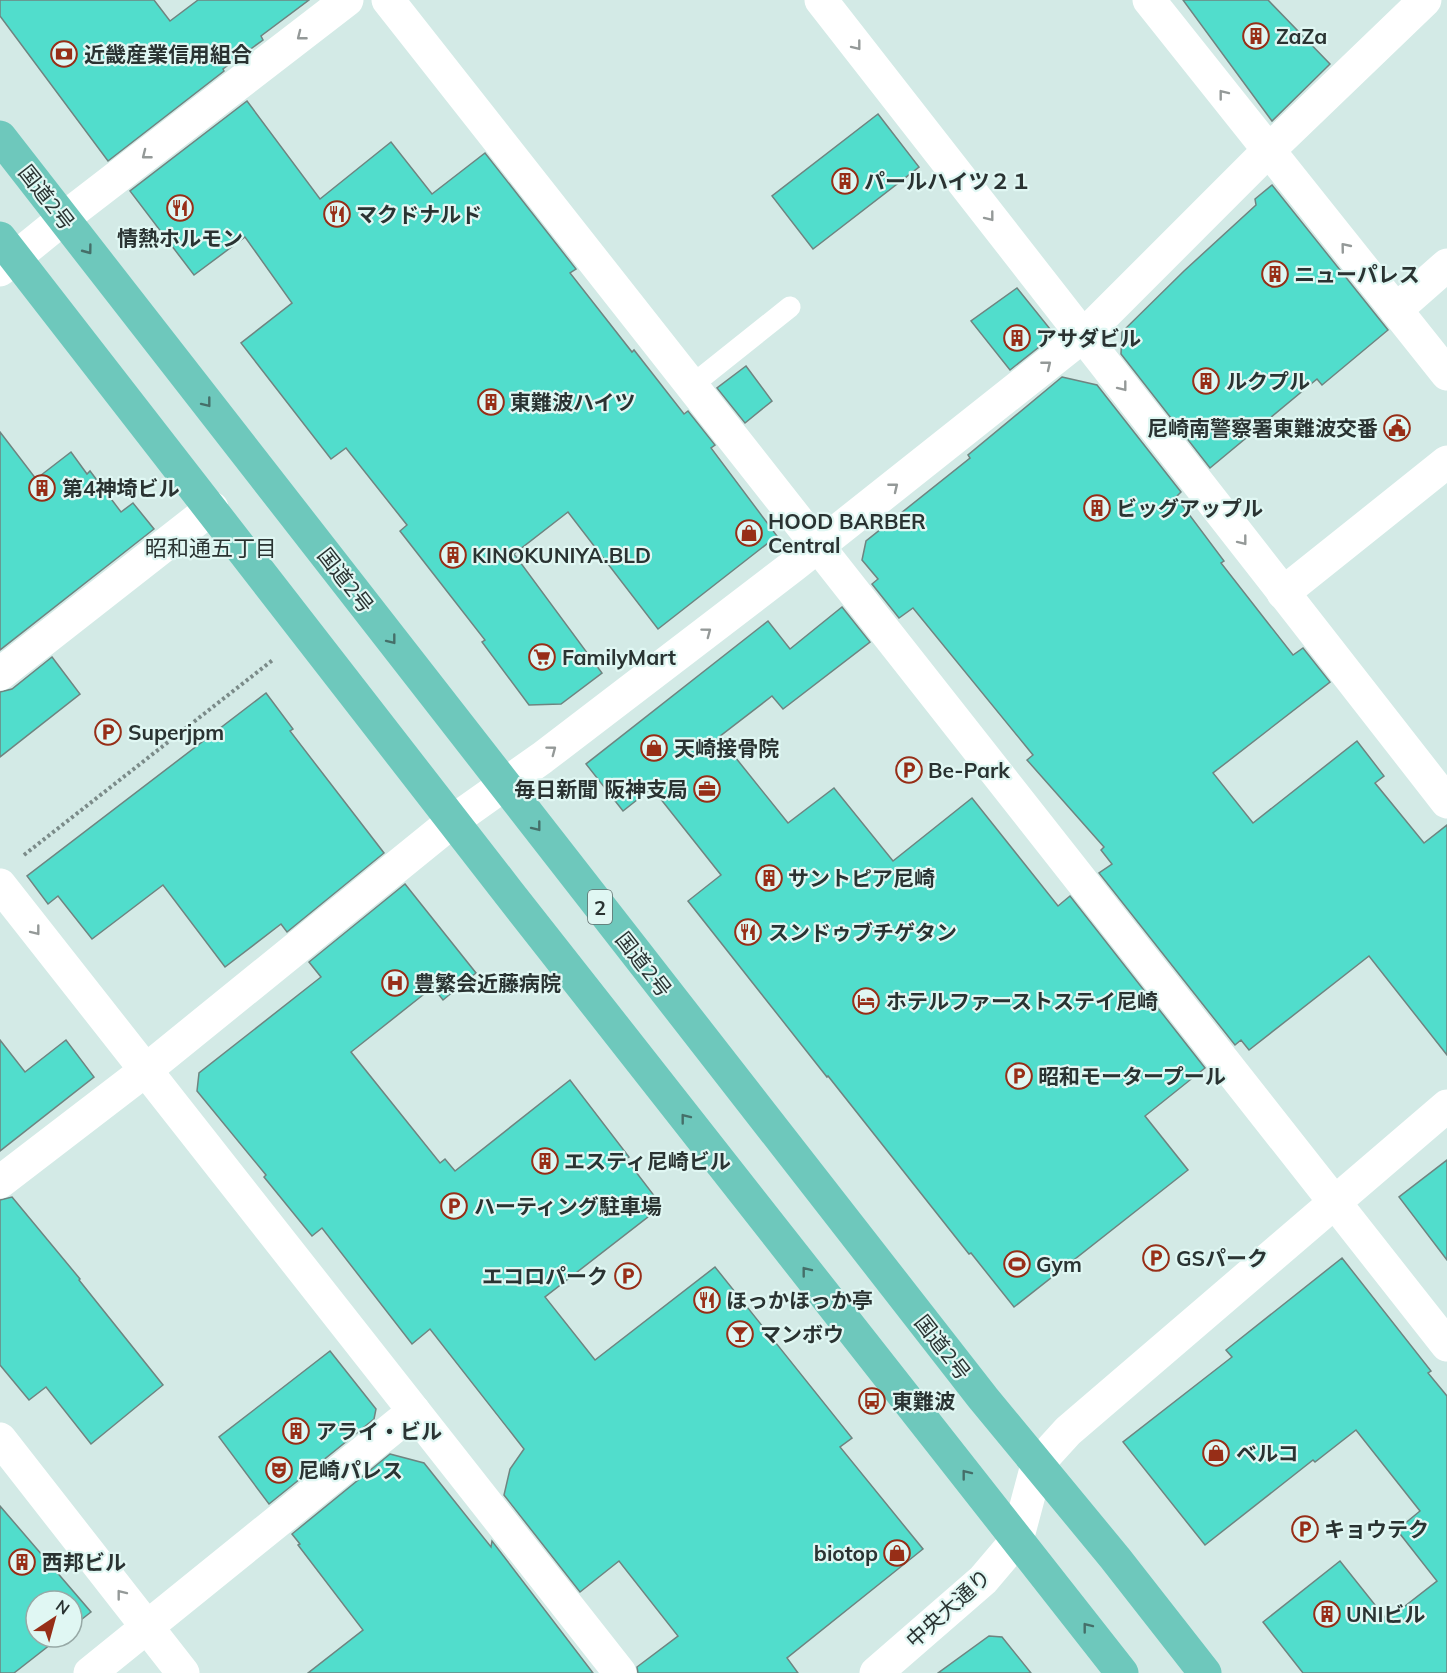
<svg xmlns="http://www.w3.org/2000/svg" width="1447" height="1673" font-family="Mulish,'Noto Sans JP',sans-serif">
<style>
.building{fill:#51ddcc;stroke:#6f8480;stroke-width:1.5}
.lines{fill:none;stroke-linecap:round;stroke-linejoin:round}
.path{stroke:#7b8b89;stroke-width:4;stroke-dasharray:3 3;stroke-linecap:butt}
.service{stroke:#fff;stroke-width:21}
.minor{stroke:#fff;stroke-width:33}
.trunk{stroke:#6ec8bc;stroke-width:33}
.oneway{stroke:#949998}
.oneway2{stroke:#456f69}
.labels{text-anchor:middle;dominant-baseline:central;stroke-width:4.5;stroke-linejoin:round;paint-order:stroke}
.shield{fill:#e0f7f3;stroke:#616e6c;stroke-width:1.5}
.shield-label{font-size:20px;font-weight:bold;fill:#2a3332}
.poi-label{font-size:21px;font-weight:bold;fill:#2a3332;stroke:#e0f7f3;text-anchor:start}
.street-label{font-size:21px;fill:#2a3332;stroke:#e0f7f3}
.neighbourhood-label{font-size:22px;fill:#2a3332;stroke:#e0f7f3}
</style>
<rect width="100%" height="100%" fill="#d3eae6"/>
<g class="building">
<polygon points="0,0 154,0 170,21 198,0 309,0 261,36 263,40 223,69 224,71 108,161 0,16"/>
<polygon points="1183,0 1268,0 1330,64 1272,121"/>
<polygon points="247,101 320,199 391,142 432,194 485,153 576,269 570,273 632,352 634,350 684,414 688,411 715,445 711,448 777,536 658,629 568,512 514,554 602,673 561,704 529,705 482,642 485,640 400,531 407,525 346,448 331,459 241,343 292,303 245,237 194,275 130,191"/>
<polygon points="878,114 919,167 813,249 772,196"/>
<polygon points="1272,185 1388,330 1322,385 1317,379 1210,468 1121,354 1122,332 1184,271 1256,205 1255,199"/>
<polygon points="1017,288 1050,329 1049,339 1010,370 971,321"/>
<polygon points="746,366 772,401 745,423 717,388"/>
<polygon points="1062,377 1097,385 1181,492 1176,497 1224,561 1221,563 1293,655 1303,648 1330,682 1213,773 1253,823 1357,741 1384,776 1375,783 1424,843 1447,825 1447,1055 1369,956 1249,1050 1241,1040 1235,1045 1099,873 1112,864 1101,850 1104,847 1027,760 1033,755 913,608 899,618 872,584 878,579 862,560 866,541 970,458 968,455"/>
<polygon points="0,432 36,479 71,452 87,474 90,471 121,512 133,503 154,529 0,650"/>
<polygon points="842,607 870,642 783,709 772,696 719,737 788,823 834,788 893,861 972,798 1058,906 1070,896 1205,1068 1145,1116 1188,1170 1014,1307 971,1253 969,1254 828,1076 827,1077 688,901 721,875 652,788 623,811 586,764 768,621 790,649"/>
<polygon points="52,657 80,694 0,757 0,692 12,689"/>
<polygon points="266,693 293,729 290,731 384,853 287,932 281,924 225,967 163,885 92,939 58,896 48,904 27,876"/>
<polygon points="405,884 476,973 443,1000 433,987 351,1052 440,1163 445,1159 455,1171 570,1080 629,1157 626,1159 662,1206 545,1297 595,1360 715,1267 852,1438 840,1447 923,1549 787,1658 798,1673 638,1673 637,1667 678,1636 619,1561 580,1592 504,1495 510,1469 524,1449 430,1329 412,1344 322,1228 312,1236 264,1177 266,1175 197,1091 199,1073 321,977 309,962"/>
<polygon points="0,1040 25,1072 66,1040 94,1077 0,1151"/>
<polygon points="1447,1160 1447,1260 1399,1197"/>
<polygon points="12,1197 80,1279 79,1280 163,1385 91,1444 46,1387 29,1400 0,1365 0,1200"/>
<polygon points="1342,1258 1431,1371 1428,1373 1447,1396 1447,1673 1303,1673 1263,1622 1340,1561 1387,1620 1437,1581 1397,1530 1420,1511 1356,1430 1315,1462 1313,1460 1205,1545 1123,1442 1232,1357 1226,1350"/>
<polygon points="330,1351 376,1409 374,1419 269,1504 219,1437"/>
<polygon points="390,1454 424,1463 491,1547 492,1541 593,1673 308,1673 363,1630 298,1545 300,1544 292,1534"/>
<polygon points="0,1506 91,1612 72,1627 72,1601 36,1601 36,1637 60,1637 14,1673 0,1673"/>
<polygon points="989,1636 1002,1637 1031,1673 938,1673"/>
</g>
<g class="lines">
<polyline class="path" points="24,855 274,659"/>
<polyline class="service" points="691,386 790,307"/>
<g class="minor">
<polyline points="388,0 1447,1345"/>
<polyline points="821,0 1447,802"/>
<polyline points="1149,0 1447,374"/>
<polyline points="0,270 64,218 347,0"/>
<polyline points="1396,310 1447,265"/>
<polyline points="1283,593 1447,462"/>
<polyline points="0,674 212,508"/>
<polyline points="0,885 620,1673"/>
<polyline points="0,1182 146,1070 453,821 542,758 793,566 1083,336 1268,151 1425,0"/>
<polyline points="0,1439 183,1673"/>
<polyline points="90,1673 414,1411"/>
<polyline points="876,1673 983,1580 1017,1540 1037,1465 1068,1431 1447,1106"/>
</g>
<g class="trunk">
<polyline points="0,137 983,1398 1115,1558 1205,1673"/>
<polyline points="0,238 508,892 1122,1673"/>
</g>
</g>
<defs><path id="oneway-chevron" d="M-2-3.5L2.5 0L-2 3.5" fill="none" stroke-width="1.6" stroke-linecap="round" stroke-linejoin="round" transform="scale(1.5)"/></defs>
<g class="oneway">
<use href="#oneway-chevron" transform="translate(301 36) rotate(142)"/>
<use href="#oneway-chevron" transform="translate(857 46) rotate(52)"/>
<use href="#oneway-chevron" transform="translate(1223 94) rotate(-128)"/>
<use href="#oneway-chevron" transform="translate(146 155) rotate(142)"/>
<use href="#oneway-chevron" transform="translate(990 217) rotate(52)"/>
<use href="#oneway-chevron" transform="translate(1345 247) rotate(-129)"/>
<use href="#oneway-chevron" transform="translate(1047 365) rotate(-39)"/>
<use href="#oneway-chevron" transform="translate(1123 387) rotate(52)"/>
<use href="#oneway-chevron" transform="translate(894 487) rotate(-39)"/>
<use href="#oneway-chevron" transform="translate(1243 541) rotate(52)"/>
<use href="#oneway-chevron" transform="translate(707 632) rotate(-37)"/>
<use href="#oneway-chevron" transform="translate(552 750) rotate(-37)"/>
<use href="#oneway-chevron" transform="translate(36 931) rotate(52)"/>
<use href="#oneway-chevron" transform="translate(121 1594) rotate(-128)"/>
</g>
<g class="oneway2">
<use href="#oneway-chevron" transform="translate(88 250) rotate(53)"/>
<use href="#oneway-chevron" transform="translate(207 403) rotate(52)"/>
<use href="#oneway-chevron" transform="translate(392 640) rotate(52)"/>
<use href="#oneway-chevron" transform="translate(537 827) rotate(52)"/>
<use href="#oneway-chevron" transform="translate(685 1118) rotate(-128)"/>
<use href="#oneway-chevron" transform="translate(806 1271) rotate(-128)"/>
<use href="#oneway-chevron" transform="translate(966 1474) rotate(-128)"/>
<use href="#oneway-chevron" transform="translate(1087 1627) rotate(-128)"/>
</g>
<defs>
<g id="building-ring" transform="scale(1.35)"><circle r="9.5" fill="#e0f7f3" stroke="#972e17" stroke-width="1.5"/><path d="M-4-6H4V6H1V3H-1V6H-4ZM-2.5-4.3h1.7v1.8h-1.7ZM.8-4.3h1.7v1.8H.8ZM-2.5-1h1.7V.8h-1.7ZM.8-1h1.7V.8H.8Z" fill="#972e17"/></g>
<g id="bank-ring" transform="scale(1.35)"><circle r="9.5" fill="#e0f7f3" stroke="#972e17" stroke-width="1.5"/><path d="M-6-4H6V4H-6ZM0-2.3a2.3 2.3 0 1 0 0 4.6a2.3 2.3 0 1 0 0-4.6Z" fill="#972e17"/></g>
<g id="restaurant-ring" transform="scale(1.35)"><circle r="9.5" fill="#e0f7f3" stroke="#972e17" stroke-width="1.5"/><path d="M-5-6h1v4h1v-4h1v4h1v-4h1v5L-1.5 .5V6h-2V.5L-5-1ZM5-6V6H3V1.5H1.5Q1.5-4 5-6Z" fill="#972e17"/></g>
<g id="civic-ring" transform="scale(1.35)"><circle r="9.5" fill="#e0f7f3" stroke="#972e17" stroke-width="1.5"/><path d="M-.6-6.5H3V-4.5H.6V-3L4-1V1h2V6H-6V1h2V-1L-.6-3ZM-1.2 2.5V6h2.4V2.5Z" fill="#972e17"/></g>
<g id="shop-ring" transform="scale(1.35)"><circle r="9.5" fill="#e0f7f3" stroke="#972e17" stroke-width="1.5"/><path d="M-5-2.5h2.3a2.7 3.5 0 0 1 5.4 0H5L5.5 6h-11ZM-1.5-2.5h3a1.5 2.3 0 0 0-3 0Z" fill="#972e17"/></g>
<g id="supermarket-ring" transform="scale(1.35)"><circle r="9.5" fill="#e0f7f3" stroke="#972e17" stroke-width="1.5"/><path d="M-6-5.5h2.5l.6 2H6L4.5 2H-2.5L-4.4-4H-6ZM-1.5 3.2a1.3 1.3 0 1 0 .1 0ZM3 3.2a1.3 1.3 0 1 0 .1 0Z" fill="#972e17"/></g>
<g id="parking-ring" transform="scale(1.35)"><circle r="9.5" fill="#e0f7f3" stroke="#972e17" stroke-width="1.5"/><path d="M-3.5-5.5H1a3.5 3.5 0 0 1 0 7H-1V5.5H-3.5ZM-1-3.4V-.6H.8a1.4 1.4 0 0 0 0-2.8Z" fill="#972e17"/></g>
<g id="office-ring" transform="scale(1.35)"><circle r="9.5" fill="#e0f7f3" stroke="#972e17" stroke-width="1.5"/><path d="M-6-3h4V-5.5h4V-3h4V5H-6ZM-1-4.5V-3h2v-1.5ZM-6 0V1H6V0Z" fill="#972e17"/></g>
<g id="hospital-ring" transform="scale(1.35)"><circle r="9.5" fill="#e0f7f3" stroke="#972e17" stroke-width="1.5"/><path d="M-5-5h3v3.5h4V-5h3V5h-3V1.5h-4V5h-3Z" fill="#972e17"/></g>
<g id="hotel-ring" transform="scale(1.35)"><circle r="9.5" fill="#e0f7f3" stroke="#972e17" stroke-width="1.5"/><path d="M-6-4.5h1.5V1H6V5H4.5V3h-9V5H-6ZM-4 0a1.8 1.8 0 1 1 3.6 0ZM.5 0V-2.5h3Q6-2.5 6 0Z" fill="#972e17"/></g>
<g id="stadium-ring" transform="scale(1.35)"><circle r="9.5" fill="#e0f7f3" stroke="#972e17" stroke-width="1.5"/><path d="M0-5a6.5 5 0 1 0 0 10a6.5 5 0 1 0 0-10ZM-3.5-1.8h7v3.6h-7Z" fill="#972e17"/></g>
<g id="bar-ring" transform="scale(1.35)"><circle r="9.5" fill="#e0f7f3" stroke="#972e17" stroke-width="1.5"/><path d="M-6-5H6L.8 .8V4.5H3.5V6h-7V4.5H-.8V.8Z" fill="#972e17"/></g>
<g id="bus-ring" transform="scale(1.35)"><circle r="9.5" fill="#e0f7f3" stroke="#972e17" stroke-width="1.5"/><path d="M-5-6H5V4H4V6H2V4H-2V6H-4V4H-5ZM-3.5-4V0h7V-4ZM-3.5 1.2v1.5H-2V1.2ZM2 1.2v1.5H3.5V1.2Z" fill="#972e17"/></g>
<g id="theatre-ring" transform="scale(1.35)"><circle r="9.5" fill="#e0f7f3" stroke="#972e17" stroke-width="1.5"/><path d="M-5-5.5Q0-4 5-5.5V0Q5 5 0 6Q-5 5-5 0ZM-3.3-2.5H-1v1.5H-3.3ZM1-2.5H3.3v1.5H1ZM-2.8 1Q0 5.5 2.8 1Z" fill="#972e17"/></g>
</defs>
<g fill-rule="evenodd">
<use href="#building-ring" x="1256" y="36"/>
<use href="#bank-ring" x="64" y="54"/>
<use href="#building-ring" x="845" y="181"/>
<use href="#restaurant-ring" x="180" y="208"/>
<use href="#restaurant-ring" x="337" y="214"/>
<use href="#building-ring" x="1275" y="274"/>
<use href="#building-ring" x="1017" y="338"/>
<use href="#building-ring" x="1206" y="381"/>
<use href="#building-ring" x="491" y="402"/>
<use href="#civic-ring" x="1397" y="428"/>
<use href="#building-ring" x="42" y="488"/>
<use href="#building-ring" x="1097" y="508"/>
<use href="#shop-ring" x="749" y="533"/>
<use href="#building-ring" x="453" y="555"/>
<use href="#supermarket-ring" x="542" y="657"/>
<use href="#parking-ring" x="108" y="732"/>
<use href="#shop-ring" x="654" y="748"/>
<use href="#parking-ring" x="909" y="770"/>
<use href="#office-ring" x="707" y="789"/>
<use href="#building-ring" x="769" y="878"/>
<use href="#restaurant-ring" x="748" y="932"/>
<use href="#hospital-ring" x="395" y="983"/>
<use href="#hotel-ring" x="866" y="1001"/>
<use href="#parking-ring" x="1019" y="1076"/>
<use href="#building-ring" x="545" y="1161"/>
<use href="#parking-ring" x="454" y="1206"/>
<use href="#parking-ring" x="1156" y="1258"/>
<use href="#stadium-ring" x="1017" y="1264"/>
<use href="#parking-ring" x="628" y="1276"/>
<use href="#restaurant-ring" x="707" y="1300"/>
<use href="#bar-ring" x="740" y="1334"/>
<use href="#bus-ring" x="872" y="1401"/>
<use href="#building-ring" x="296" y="1431"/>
<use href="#shop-ring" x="1216" y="1453"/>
<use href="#theatre-ring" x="279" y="1470"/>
<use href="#parking-ring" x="1305" y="1529"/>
<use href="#shop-ring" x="897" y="1553"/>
<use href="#building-ring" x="22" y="1562"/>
<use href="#building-ring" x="1327" y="1614"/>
</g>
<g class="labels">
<rect class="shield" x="588" y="890" width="24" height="34" rx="4.5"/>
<g class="shield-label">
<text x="600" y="907">2</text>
</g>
<g class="poi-label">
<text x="1276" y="36">ZaZa</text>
<text x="84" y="54">近畿産業信用組合</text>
<text x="864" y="181">パールハイツ２１</text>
<text x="356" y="214">マクドナルド</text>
<text x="180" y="238" text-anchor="middle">情熱ホルモン</text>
<text x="1294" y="274">ニューパレス</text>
<text x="1036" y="338">アサダビル</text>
<text x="1226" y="381">ルクプル</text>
<text x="510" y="402">東難波ハイツ</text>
<text x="1378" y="428" text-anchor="end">尼崎南警察署東難波交番</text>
<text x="62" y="488">第4神埼ビル</text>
<text x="1116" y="508">ビッグアップル</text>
<text x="768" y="521">HOOD BARBER<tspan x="768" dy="24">Central</tspan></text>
<text x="472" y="555">KINOKUNIYA.BLD</text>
<text x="562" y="657">FamilyMart</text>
<text x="128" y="732">Superjpm</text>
<text x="674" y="748">天崎接骨院</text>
<text x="928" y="770">Be-Park</text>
<text x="688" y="789" text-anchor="end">毎日新聞 阪神支局</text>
<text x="788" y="878">サントピア尼崎</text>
<text x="768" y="932">スンドゥブチゲタン</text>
<text x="414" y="983">豊繁会近藤病院</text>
<text x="886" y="1001">ホテルファーストステイ尼崎</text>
<text x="1038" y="1076">昭和モータープール</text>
<text x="564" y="1161">エスティ尼崎ビル</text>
<text x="474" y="1206">ハーティング駐車場</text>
<text x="1176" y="1258">GSパーク</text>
<text x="1036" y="1264">Gym</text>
<text x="608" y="1276" text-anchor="end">エコロパーク</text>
<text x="726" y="1300">ほっかほっか亭</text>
<text x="760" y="1334">マンボウ</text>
<text x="892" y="1401">東難波</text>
<text x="316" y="1431">アライ・ビル</text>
<text x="1236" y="1453">ベルコ</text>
<text x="298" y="1470">尼崎パレス</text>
<text x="1324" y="1529">キョウテク</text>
<text x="878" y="1553" text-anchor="end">biotop</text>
<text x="42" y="1562">西邦ビル</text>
<text x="1346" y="1614">UNIビル</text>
</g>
<g class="street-label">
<text transform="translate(47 197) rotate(52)">国道2号</text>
<text transform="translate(346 580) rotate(52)">国道2号</text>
<text transform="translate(644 964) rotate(52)">国道2号</text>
<text transform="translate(943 1347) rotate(52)">国道2号</text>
<text transform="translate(948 1608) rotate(-42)">中央大通り</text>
</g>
<g class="neighbourhood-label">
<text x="211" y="548">昭和通五丁目</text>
</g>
</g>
<g transform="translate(54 1619) rotate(36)"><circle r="28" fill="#e0f7f3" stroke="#97a9a6" stroke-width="1.5"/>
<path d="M0-4.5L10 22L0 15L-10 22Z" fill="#972e17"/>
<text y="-9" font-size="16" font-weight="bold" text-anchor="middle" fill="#2a3332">N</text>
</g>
</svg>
